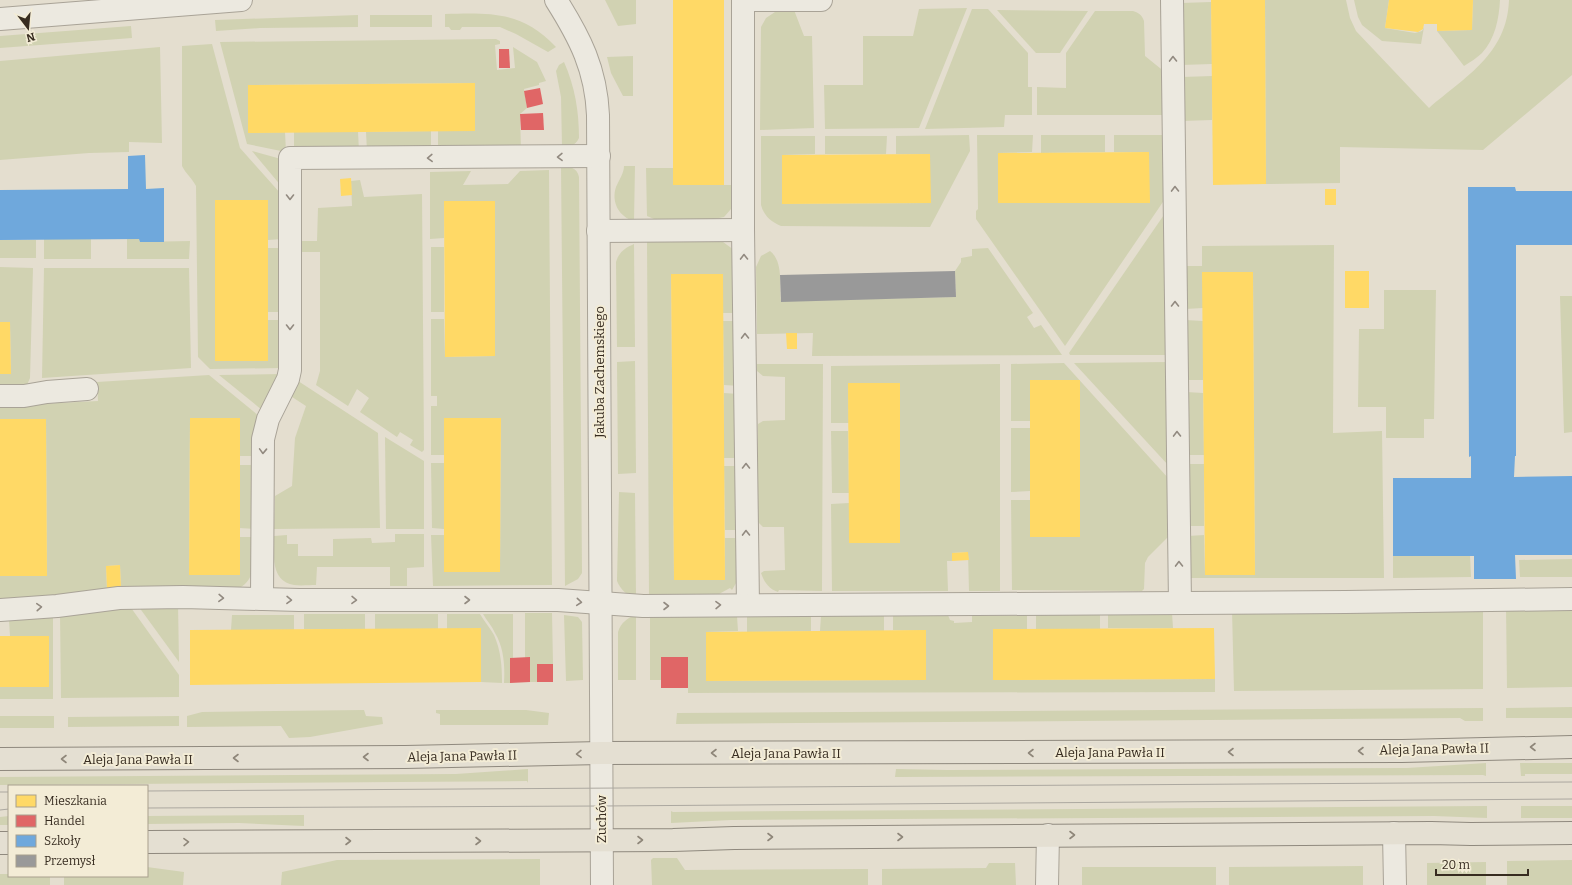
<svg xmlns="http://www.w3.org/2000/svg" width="1572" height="885" font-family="Bitter,serif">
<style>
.green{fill:#d1d2b2}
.homes{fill:#ffd966}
.shops{fill:#e06666}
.schools{fill:#6fa8dc}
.industry{fill:#999}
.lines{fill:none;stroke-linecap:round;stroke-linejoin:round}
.minor-casing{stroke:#a9a397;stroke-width:24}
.primary-casing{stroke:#8f897e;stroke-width:24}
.minor{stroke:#ece9e0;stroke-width:22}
.primary{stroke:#e4dfd2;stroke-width:22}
.tram{stroke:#aca8a0;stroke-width:1}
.oneway{stroke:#928a80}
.oneway2{stroke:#8e8679}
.labels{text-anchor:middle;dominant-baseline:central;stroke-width:4;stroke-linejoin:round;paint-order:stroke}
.street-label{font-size:13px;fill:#372c20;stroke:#f3ecd6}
</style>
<rect width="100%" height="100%" fill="#e4decf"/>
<g class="green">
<polygon points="605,0 636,0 636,24 618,26"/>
<path d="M1265,0H1346L1350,18L1356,31L1429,108C1466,76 1507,54 1509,0H1572V75L1483,150L1340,147V183L1266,184Z"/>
<polygon points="1354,0 1389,0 1385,28 1415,33 1422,31 1424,27 1421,44 1382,41 1362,25 1358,17"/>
<path d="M1473,0H1500C1499,19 1495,39 1482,53C1477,58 1470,62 1464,66L1437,31L1472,30Z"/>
<polygon points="1211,2 1212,64 1181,65 1181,3"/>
<polygon points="967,8 919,128 825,129 824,85 863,85 863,36 913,36 919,9"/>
<polygon points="972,9 988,9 1028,53 1028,87 1032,87 1032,115 1005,115 1004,127 925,129"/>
<polygon points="778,10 794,10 804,36 812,36 814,128 760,130 761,27 766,18"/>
<polygon points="997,10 1088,11 1060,53 1036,53"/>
<path d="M1095,11H1133C1139,13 1142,15 1144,21L1145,56L1166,73V115H1037V87L1066,88V53Z"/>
<path d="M445,14C491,13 522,11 556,47L548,52L516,34L500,27H462L460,30H451L449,27H445Z"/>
<polygon points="358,15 358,27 260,28 216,31 215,20"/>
<rect x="370" y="15" width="62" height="12"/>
<polygon points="131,26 132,38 0,48 0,36"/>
<polygon points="496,39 500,41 500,44 495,45 497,70 515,68 513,47 537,62 546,81 539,83 539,85 524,89 527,108 520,114 521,151 438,151 438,131 475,131 474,83 248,85 248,133 285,132 286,152 247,144 220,42"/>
<path d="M212,44L240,148L281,194L282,239L268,240V200H215V361H268V320H282V368L210,369L198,357L196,186C192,178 186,174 182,166V46Z"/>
<polygon points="160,47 162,143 129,142 129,152 89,153 0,160 0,61"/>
<polygon points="633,56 633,96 623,96 611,73 607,57"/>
<path d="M564,62C575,87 579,111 579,138C575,146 570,147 562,147L561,97L556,71L559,65Z"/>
<polygon points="1212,76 1212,120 1182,121 1182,77"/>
<polygon points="431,131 431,150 367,151 366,132"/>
<polygon points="294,132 358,132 359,151 294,151"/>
<path d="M969,135L970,151L930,227L781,226C771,222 764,216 761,205V136H815V154L782,155V204L930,203V154H896V136Z"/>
<polygon points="977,135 1033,135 1032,152 998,153 998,203 1149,203 1149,152 1114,152 1114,135 1165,135 1167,196 1065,346 976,219 976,211 978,209"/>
<polygon points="1041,135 1105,135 1105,152 1041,153"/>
<polygon points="825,136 887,136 886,154 825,154"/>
<polygon points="252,151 281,159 282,187"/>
<path d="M561,166C570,167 577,167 579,177L582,573L578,579L565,586Z"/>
<path d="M624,166H635L634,221C619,217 611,202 616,187C619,180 624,173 624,166Z"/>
<polygon points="646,168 673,168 673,185 733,185 733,202 731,209 724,217 714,219 654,219 647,216"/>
<polygon points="549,170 552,585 433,586 431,535 444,535 444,572 500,571 501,418 444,455 431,455 431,406 437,406 437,396 431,396 431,319 444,319 445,357 495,356 495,201 444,201 444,238 430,239 430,172 471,171 463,185 508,184 520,171"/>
<polygon points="360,180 364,197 422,194 424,450 422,452 410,445 413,440 400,432 397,437 360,412 369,398 357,389 348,406 316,385 320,371 320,252 298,252 298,241 317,241 318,208 352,206 351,181"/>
<polygon points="1168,209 1168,355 1070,355 1069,353"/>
<rect x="44" y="239" width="47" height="20"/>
<polygon points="127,239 139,239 140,242 190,241 189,259 127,259"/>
<rect x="0" y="240" width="36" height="18"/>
<polygon points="647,240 715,240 723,242 734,250 739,313 723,313 722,274 671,274 674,580 725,580 725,538 740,538 739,578 732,590 730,588 719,594 711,596 649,597"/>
<path d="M634,244L635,347H617L616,262C619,252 625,248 634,244Z"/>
<polygon points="1334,245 1333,433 1382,431 1384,578 1189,578 1188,536 1204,535 1205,575 1255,574 1253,272 1203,273 1203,308 1185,309 1185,266 1202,266 1202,246"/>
<rect x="431" y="247" width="13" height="65"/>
<rect x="268" y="248" width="14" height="64"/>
<path d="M988,248L1033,313L1027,317L1034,328L1041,325L1062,355L812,356L813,333L757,334L756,267L761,256L770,251C784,262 779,286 781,301L956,297L955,271L961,262V258L972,256V249Z"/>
<polygon points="0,267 33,268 30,378 27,385 0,387 0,374 11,374 10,322 0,322"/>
<polygon points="44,268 189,268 191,368 42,378"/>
<polygon points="1384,290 1436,290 1434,419 1424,419 1424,438 1386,438 1386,407 1358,407 1359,329 1384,329"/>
<polygon points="1560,296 1572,296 1572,432 1564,433"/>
<polygon points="1185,320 1203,321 1203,380 1186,380"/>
<polygon points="723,321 739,321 740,386 724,385"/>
<polygon points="635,361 636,473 618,474 617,362"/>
<polygon points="1169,362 1169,466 1074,363"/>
<polygon points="1064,363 1169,479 1169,536 1148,557 1145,563 1144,589 1142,591 1012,590 1011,500 1030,500 1030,537 1080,380 1030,380 1030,421 1011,421 1011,364"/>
<path d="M757,364H823L822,591L779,590L778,592C769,589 764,582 761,573L764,571L785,570L784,527H763L758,522V424L763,421L785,420V377L763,376L757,371Z"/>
<polygon points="1000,364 1000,591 969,591 968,552 952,553 952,561 947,561 948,591 832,591 831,504 849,503 849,543 900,543 900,383 848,383 849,423 831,423 831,366"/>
<polygon points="281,374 262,410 219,375"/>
<path d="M209,375L259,416L256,456H240V418H190L189,574L239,575L240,537H256C254,555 257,580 239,588H121L120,565L106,566L107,589L56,596L0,600V576L47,575L46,419H0V406L98,401L97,382Z"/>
<polygon points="295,379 378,433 380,528 274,529 275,496 292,486 295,438 306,406 289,395"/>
<polygon points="1186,392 1203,393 1204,455 1186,455"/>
<polygon points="724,393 739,394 740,458 724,458"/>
<polygon points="1011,428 1030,428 1030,491 1011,492"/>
<polygon points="831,431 848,431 849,493 832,493"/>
<polygon points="385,437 424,461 424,529 386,529"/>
<polygon points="431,463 444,463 444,529 432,528"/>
<polygon points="1186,464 1204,464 1204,526 1187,526"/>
<polygon points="240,465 256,465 256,529 239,528"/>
<polygon points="724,466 739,466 740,530 725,530"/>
<path d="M619,492L635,493L636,597C626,595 621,590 617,581Z"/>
<path d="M395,534H424V567L407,568V586H390V567H317L316,585C309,585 301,586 294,585C270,581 274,554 274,536L287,535V544H298V556H333V539L371,538L372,543L395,542Z"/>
<polygon points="1470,555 1471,577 1393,578 1393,556"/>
<polygon points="1572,559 1572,577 1520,577 1519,560"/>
<polygon points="136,603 178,603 179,662"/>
<polygon points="129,605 179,675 179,697 61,698 60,612"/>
<polygon points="1483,606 1483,689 1234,691 1232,610"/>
<polygon points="1506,606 1572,606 1572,687 1507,688"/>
<polygon points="53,613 53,699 0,699 0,687 49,686 48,636 10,636 9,620"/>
<polygon points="525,613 552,613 553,664 537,664 537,682 530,682 530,658 525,658"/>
<polygon points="1100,613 1100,629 1036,629 1036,614"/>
<polygon points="1172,613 1173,628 1108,628 1108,614"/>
<rect x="304" y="614" width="61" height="15"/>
<rect x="375" y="614" width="63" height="15"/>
<path d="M447,614H480C484,621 490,628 494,635C501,651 502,666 502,683L481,682V629H447Z"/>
<path d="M483,614H513V658H510V683H504C505,666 504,648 495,633C492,626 487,621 483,614Z"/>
<path d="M636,614V680H618V632C621,622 627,619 636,614Z"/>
<polygon points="232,615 294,615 294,630 231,630"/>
<polygon points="564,615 578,617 582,622 583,680 566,681"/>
<polygon points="884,615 884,631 820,631 821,616"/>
<polygon points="893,615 948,615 950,620 954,621 954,623 972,622 972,616 1027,615 1027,629 993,629 993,680 1215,679 1215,692 688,693 688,657 661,657 661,680 650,680 650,616 737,616 738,631 706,632 706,681 925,680 926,631 893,630"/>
<polygon points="747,616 811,616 811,631 747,632"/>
<polygon points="1572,707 1572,718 1506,718 1506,708"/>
<polygon points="1483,708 1483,721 1465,721 1460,718 676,724 677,713"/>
<polygon points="364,710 366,716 382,717 383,724 310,737 289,738 281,726 187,727 187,716 202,712"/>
<polygon points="436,710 526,710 549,713 548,725 440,725 440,714 436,713"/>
<rect x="0" y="716" width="54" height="12"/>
<polygon points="179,716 179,726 68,727 68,717"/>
<polygon points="1486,763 1486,776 1483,775 895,777 896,769 947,770 1407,768"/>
<polygon points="1520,763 1572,763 1572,774 1525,774 1525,776 1521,776"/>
<polygon points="528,769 528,783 527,781 0,785 0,777 456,774"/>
<polygon points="1485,806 1487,806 1487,818 1434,816 731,820 671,823 671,811 673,812"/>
<rect x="1521" y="806" width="51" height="12"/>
<polygon points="304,815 304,826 239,823 147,824 147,816"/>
<polygon points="9,816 9,825 0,825 0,817"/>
<polygon points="653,858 677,858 685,870 868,869 868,885 652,885 651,860"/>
<polygon points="540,859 540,885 281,885 282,872 337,860"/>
<polygon points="1572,860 1572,885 1507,885 1507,861"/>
<polygon points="1486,862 1486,885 1427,885 1427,863"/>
<polygon points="989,863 1015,863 1016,885 882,885 882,869 986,868"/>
<polygon points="1363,866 1363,885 1229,885 1229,867"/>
<polygon points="147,867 184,872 183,885 64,885 64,876 147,876"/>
<rect x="1082" y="867" width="134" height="18"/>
<polygon points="0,874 9,874 9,876 50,876 50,885 0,885"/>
</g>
<g class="homes">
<rect x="673" y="0" width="51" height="185"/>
<polygon points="1211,0 1265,0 1266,184 1213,185"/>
<polygon points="1389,0 1473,0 1472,30 1437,31 1437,24 1424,24 1423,29 1418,32 1385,28"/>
<polygon points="475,83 475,131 248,133 248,85"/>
<polygon points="1149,152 1150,203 998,203 998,153"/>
<polygon points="930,154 931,203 782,204 782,155"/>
<polygon points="351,178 352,195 341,196 340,179"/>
<rect x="1325" y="189" width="11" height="16"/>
<rect x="215" y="200" width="53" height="161"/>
<polygon points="444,201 495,201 495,356 445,357"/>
<rect x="1345" y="271" width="24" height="37"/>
<polygon points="1202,272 1253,272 1255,575 1205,575"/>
<polygon points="671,274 723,274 725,580 674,580"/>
<polygon points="0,322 10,322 11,374 0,374"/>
<polygon points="786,333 797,333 797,349 787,349"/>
<rect x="1030" y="380" width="50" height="157"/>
<polygon points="848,383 900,383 900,543 849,543"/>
<polygon points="190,418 240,418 240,575 189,575"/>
<polygon points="444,418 501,418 500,572 444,572"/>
<polygon points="0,419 46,419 47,576 0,576"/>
<polygon points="968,552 969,560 952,561 952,553"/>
<polygon points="120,565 121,588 107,589 106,566"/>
<polygon points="481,628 481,682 190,685 190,630"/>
<polygon points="1214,628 1215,679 993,680 993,629"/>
<polygon points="926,630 926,680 706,681 706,632"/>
<rect x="0" y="636" width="49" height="51"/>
</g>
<g class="shops">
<polygon points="499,49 509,49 510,68 499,68"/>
<polygon points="540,88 543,104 527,108 524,91"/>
<polygon points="543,113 544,130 521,130 520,114"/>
<polygon points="530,657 530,682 510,683 510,658"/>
<rect x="661" y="657" width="27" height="31"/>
<rect x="537" y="664" width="16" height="18"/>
</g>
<g class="schools">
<polygon points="145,155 146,189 164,188 164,242 140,242 139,239 0,240 0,190 128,189 128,156"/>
<polygon points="1468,187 1515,187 1516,191 1572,191 1572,245 1516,245 1516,456 1515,456 1514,477 1572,476 1572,555 1515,555 1516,579 1474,579 1474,556 1393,556 1393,478 1471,478 1471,456 1469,457"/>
</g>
<polygon class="industry" points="955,271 956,297 781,302 780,275"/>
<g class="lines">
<g class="minor-casing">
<g id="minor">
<path d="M556,0C580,38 596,69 598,115L602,885"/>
<polyline points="743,0 743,230 748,605"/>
<polyline points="743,0 821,0"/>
<polyline points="1172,0 1180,603"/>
<polyline points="0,19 241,0"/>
<polyline points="598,231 743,230"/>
<polyline points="0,396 24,396 47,392 87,389"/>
<polyline points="262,599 263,439 268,419 288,379 290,370 290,158 599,156"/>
<polyline points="0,610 57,606 119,598 183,597 299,600 558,600 643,606 1346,602 1572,599"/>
<polyline points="1394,833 1395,885"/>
<polyline points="1047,885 1048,835"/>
</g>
</g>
<g class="primary-casing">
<g id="primary">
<polyline points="0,759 405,757 601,753 1402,751 1572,747"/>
<polyline points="147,842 673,840 734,838 1431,833 1471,834 1572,833"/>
<polyline points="0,843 9,843"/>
</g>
</g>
<use href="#minor" class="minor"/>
<use href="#primary" class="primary"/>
<g class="tram">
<polyline points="147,791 1572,782"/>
<polyline points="0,792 9,792"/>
<polyline points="147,808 601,806 1572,799"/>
<polyline points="0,810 9,809"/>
</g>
</g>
<defs><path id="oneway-chevron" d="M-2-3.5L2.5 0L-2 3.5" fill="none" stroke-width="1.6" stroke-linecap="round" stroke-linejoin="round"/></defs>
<g class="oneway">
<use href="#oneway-chevron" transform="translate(1173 59) rotate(-91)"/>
<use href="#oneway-chevron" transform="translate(560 157) rotate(179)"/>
<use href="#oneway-chevron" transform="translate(430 158) rotate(178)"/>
<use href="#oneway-chevron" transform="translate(1175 189) rotate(-91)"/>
<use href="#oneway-chevron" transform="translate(290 197) rotate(90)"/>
<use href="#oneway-chevron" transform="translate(744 257) rotate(-91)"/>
<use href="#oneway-chevron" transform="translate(1175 304) rotate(-90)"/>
<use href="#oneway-chevron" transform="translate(290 327) rotate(90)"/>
<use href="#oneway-chevron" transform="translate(745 336) rotate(-91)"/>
<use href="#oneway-chevron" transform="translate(1177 434) rotate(-91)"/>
<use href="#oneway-chevron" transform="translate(263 451) rotate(92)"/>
<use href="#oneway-chevron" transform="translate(746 466) rotate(-90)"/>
<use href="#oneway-chevron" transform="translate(746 533) rotate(-91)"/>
<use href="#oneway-chevron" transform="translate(1179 564) rotate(-91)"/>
<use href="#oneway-chevron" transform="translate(221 598) rotate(2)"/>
<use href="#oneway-chevron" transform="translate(289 600) rotate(1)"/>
<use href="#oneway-chevron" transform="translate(354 600) rotate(1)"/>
<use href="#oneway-chevron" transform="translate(467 600)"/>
<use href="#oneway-chevron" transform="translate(579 602) rotate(5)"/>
<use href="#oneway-chevron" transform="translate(718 605) rotate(-1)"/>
<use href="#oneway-chevron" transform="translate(666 606)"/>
<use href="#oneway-chevron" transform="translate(39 607) rotate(-4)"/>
</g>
<g class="oneway2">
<use href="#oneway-chevron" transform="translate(1533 747) rotate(180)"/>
<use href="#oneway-chevron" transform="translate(1361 751) rotate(180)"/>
<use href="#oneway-chevron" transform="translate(1231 752) rotate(180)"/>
<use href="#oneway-chevron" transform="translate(714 753) rotate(180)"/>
<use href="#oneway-chevron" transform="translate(1031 753) rotate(180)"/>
<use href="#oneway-chevron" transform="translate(579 754) rotate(179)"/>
<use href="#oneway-chevron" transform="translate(366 757) rotate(180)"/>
<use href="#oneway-chevron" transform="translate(236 758) rotate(180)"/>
<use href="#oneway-chevron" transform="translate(64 759) rotate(180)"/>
<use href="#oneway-chevron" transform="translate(1072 835)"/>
<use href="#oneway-chevron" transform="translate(770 837)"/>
<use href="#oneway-chevron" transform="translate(900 837)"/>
<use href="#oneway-chevron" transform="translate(640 840)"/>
<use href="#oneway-chevron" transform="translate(348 841)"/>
<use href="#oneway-chevron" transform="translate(478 841)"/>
<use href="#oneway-chevron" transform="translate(186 842) rotate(-1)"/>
</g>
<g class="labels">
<g class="street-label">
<text transform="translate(599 372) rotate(-90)">Jakuba Zachemskiego</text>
<text transform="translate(1434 749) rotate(-1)">Aleja Jana Pawła II</text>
<text x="1110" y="752">Aleja Jana Pawła II</text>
<text x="786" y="753">Aleja Jana Pawła II</text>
<text transform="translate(462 756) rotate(-1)">Aleja Jana Pawła II</text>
<text x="138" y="759">Aleja Jana Pawła II</text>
<text transform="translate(601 819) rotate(-90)">Zuchów</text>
</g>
</g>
<rect x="8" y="785" width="140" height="92" fill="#f3ecd6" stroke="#a89f8d"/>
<rect x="16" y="795" width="20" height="12" fill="#ffd966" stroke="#a89f8d"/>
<text x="44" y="805" font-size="12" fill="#372c20">Mieszkania</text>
<rect x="16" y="815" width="20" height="12" fill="#e06666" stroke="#a89f8d"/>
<text x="44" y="825" font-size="12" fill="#372c20">Handel</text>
<rect x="16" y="835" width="20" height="12" fill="#6fa8dc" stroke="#a89f8d"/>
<text x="44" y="845" font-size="12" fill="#372c20">Szkoły</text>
<rect x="16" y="855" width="20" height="12" fill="#999999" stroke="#a89f8d"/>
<text x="44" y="865" font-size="12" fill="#372c20">Przemysł</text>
<g transform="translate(28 28) rotate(164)" stroke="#f3ecd6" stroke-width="3" paint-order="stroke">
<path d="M0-3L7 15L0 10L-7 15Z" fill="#372c20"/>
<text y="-6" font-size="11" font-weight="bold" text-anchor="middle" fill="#372c20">N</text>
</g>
<path d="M1436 869v6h92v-6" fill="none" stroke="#372c20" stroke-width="2"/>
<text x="1442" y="869" font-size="12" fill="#372c20" stroke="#f3ecd6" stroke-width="3" paint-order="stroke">20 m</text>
</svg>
